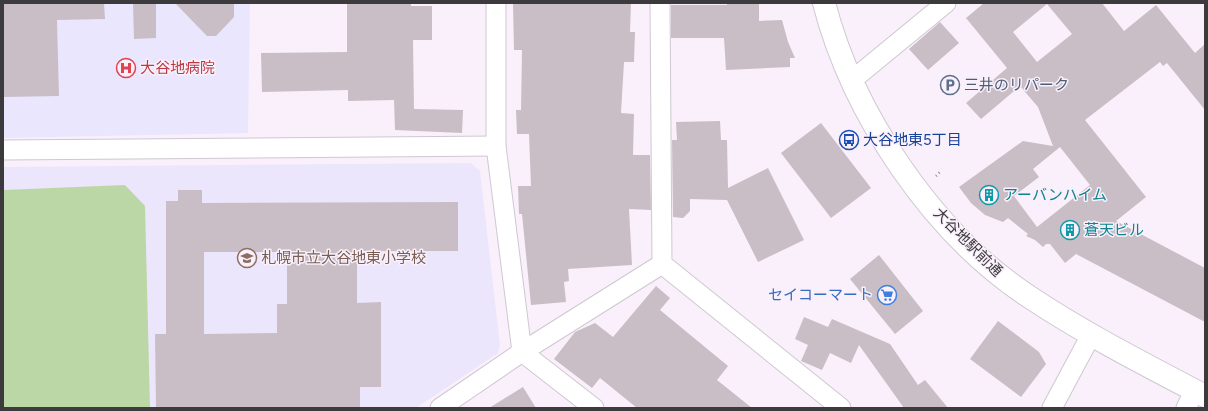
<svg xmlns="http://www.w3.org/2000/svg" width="1208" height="411" font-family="Figtree,'Noto Sans JP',sans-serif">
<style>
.education{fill:#ebe6fc}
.medical{fill:#eae6fd}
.green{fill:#bcd7a6}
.building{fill:#c9bec6;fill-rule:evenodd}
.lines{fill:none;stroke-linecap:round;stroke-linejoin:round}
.street-casing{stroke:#cfc7d1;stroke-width:21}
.secondary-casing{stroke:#cfc7d1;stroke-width:24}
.path{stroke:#938d94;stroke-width:2.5;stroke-dasharray:1 3;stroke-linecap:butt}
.street{stroke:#fff;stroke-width:19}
.secondary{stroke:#fff;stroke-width:22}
.labels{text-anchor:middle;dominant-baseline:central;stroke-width:3;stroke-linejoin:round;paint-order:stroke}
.health-label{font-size:15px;fill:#be3a42;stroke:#f9f0fb;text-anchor:start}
.service-label{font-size:15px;fill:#4e5e75;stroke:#f9f0fb;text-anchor:start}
.transit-label{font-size:15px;fill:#164399;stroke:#f9f0fb;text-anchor:start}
.culture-label{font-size:15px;fill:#0d838f;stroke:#f9f0fb;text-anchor:start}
.street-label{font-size:15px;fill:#3d3a3e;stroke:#f9f0fb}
.education-label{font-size:15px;fill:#785e54;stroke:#f9f0fb;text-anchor:start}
.shop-label{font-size:15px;fill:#366cbe;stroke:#f9f0fb;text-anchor:end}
</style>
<rect width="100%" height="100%" fill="#f9f0fb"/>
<polygon class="education" points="471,163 480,171 500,345 498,353 416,408 3,408 3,167"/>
<polygon class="medical" points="3,3 250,3 248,133 3,138"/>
<polygon class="green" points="125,185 145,206 150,408 3,408 3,190"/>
<g class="building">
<polygon points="3,3 104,3 105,19 57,20 59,96 3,97"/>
<polygon points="133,3 156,3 156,38 134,39"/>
<polygon points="175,3 234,3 234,17 216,36 207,36"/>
<polygon points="347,3 411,3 411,6 432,6 432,40 413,40 414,109 463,110 462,133 395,130 394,100 348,101 348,90 262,92 261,53 347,52"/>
<polygon points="513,3 631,3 630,32 635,32 634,62 624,62 621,113 634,114 633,155 650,155 651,210 629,209 632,265 568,269 569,281 564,282 566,302 531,305 522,214 519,214 518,186 531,186 529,134 517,134 516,110 521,110 522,50 514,50"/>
<polygon points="727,3 759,3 759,21 782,20 788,42 795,58 790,58 790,67 726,70 724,38 671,38 671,5 727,5"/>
<path d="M984,3H1102L1124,31L1156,5L1195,53L1205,44V110L1167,63L1163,66L1160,62L1085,120L1146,197L1116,221L1205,268V322L1076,254L1065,263L1050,244H1046L1043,247L1035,240L1026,236L1028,234L1008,218L1003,222L985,215L971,203L959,187L1023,141L1053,146L1038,107L1020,86L981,119L966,103L1007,68L966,18ZM1047,4L1072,34L1037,62L1013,32ZM1060,147L1090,185L1037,227L1014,196L1039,177L1033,169Z"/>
<polygon points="940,22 959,43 928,70 909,49"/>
<polygon points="720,121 721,140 727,140 728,188 768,168 804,240 758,262 727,200 690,199 690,211 683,218 673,217 672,140 677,140 676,122"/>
<polygon points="821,123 871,188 831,218 781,153"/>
<path d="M178,190H202V203L458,202V251H357V303L381,302V387H360V408H156L155,334H166V201H178ZM204,252H287V304H277V333L204,334Z"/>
<polygon points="879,255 923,311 895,334 850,279"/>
<polygon points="656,286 670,298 660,310 728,366 717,380 752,408 637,408 600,378 592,388 554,359 575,332 595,323 613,337"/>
<polygon points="804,317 828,327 832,319 890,344 918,385 925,380 948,408 904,408 859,345 851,363 830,353 822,370 801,361 808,345 795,339"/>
<polygon points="998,321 1039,352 1046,364 1021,397 970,359"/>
<polygon points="523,387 536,408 489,408"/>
</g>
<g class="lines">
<g class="street-casing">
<g id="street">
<polyline points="496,3 496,146 522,352 594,408"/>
<polyline points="660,3 662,264 841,408"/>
<polyline points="851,81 946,3"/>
<polyline points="3,150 496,146"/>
<polyline points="440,408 522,352 662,264"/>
<polyline points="1052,408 1091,335"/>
<polyline points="1186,408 1195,390"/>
</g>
</g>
<g class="secondary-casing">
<path id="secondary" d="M824,3C853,115 934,235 1031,298C1087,335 1146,365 1205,396"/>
</g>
<polyline class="path" points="936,176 940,172"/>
<use href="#street" class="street"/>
<use href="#secondary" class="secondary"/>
</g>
<defs>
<g id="hospital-ring" transform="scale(1)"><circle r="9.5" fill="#f9f0fb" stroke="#e0444e" stroke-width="1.5"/><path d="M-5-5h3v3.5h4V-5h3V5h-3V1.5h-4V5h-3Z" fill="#e0444e"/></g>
<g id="parking-ring" transform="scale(1)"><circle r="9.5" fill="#f9f0fb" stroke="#5c6f8a" stroke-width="1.5"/><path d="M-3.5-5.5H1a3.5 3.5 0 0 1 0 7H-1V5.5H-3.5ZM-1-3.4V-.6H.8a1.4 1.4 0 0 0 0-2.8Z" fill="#5c6f8a"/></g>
<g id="bus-ring" transform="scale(1)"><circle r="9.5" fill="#f9f0fb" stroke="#1a4fb4" stroke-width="1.5"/><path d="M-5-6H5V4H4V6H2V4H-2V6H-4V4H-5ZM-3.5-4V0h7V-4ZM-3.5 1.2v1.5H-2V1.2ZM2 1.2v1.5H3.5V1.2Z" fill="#1a4fb4"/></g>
<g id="building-ring" transform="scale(1)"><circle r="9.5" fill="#f9f0fb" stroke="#0f9aa8" stroke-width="1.5"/><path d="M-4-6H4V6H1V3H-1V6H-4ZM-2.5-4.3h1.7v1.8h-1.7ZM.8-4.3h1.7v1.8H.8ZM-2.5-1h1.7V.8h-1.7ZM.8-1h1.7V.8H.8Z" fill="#0f9aa8"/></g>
<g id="school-ring" transform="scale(1)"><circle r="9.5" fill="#f9f0fb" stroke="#8d6e63" stroke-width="1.5"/><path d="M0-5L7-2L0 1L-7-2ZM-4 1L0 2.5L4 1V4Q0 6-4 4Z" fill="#8d6e63"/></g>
<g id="supermarket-ring" transform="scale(1)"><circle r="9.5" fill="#f9f0fb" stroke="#3f7fe0" stroke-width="1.5"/><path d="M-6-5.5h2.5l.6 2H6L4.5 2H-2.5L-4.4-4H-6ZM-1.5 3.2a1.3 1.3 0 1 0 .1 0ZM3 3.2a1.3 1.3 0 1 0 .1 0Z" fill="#3f7fe0"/></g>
</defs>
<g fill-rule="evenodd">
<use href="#hospital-ring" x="126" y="68"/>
<use href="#parking-ring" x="950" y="85"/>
<use href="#bus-ring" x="849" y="140"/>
<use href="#building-ring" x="989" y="195"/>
<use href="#building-ring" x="1070" y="230"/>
<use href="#school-ring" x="247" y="258"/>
<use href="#supermarket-ring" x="887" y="295"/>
</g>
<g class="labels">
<g class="health-label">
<text x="140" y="68">大谷地病院</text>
</g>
<g class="service-label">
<text x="964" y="85">三井のリパーク</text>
</g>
<g class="transit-label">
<text x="863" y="140">大谷地東5丁目</text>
</g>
<g class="culture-label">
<text x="1003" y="195">アーバンハイム</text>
<text x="1084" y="230">蒼天ビル</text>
</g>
<g class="street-label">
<text transform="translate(968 242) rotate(45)">大谷地駅前通</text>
</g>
<g class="education-label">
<text x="261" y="258">札幌市立大谷地東小学校</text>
</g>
<g class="shop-label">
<text x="873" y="295">セイコーマート</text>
</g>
</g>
<rect width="1208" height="411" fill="none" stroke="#3d3a3e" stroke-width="8"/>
</svg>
